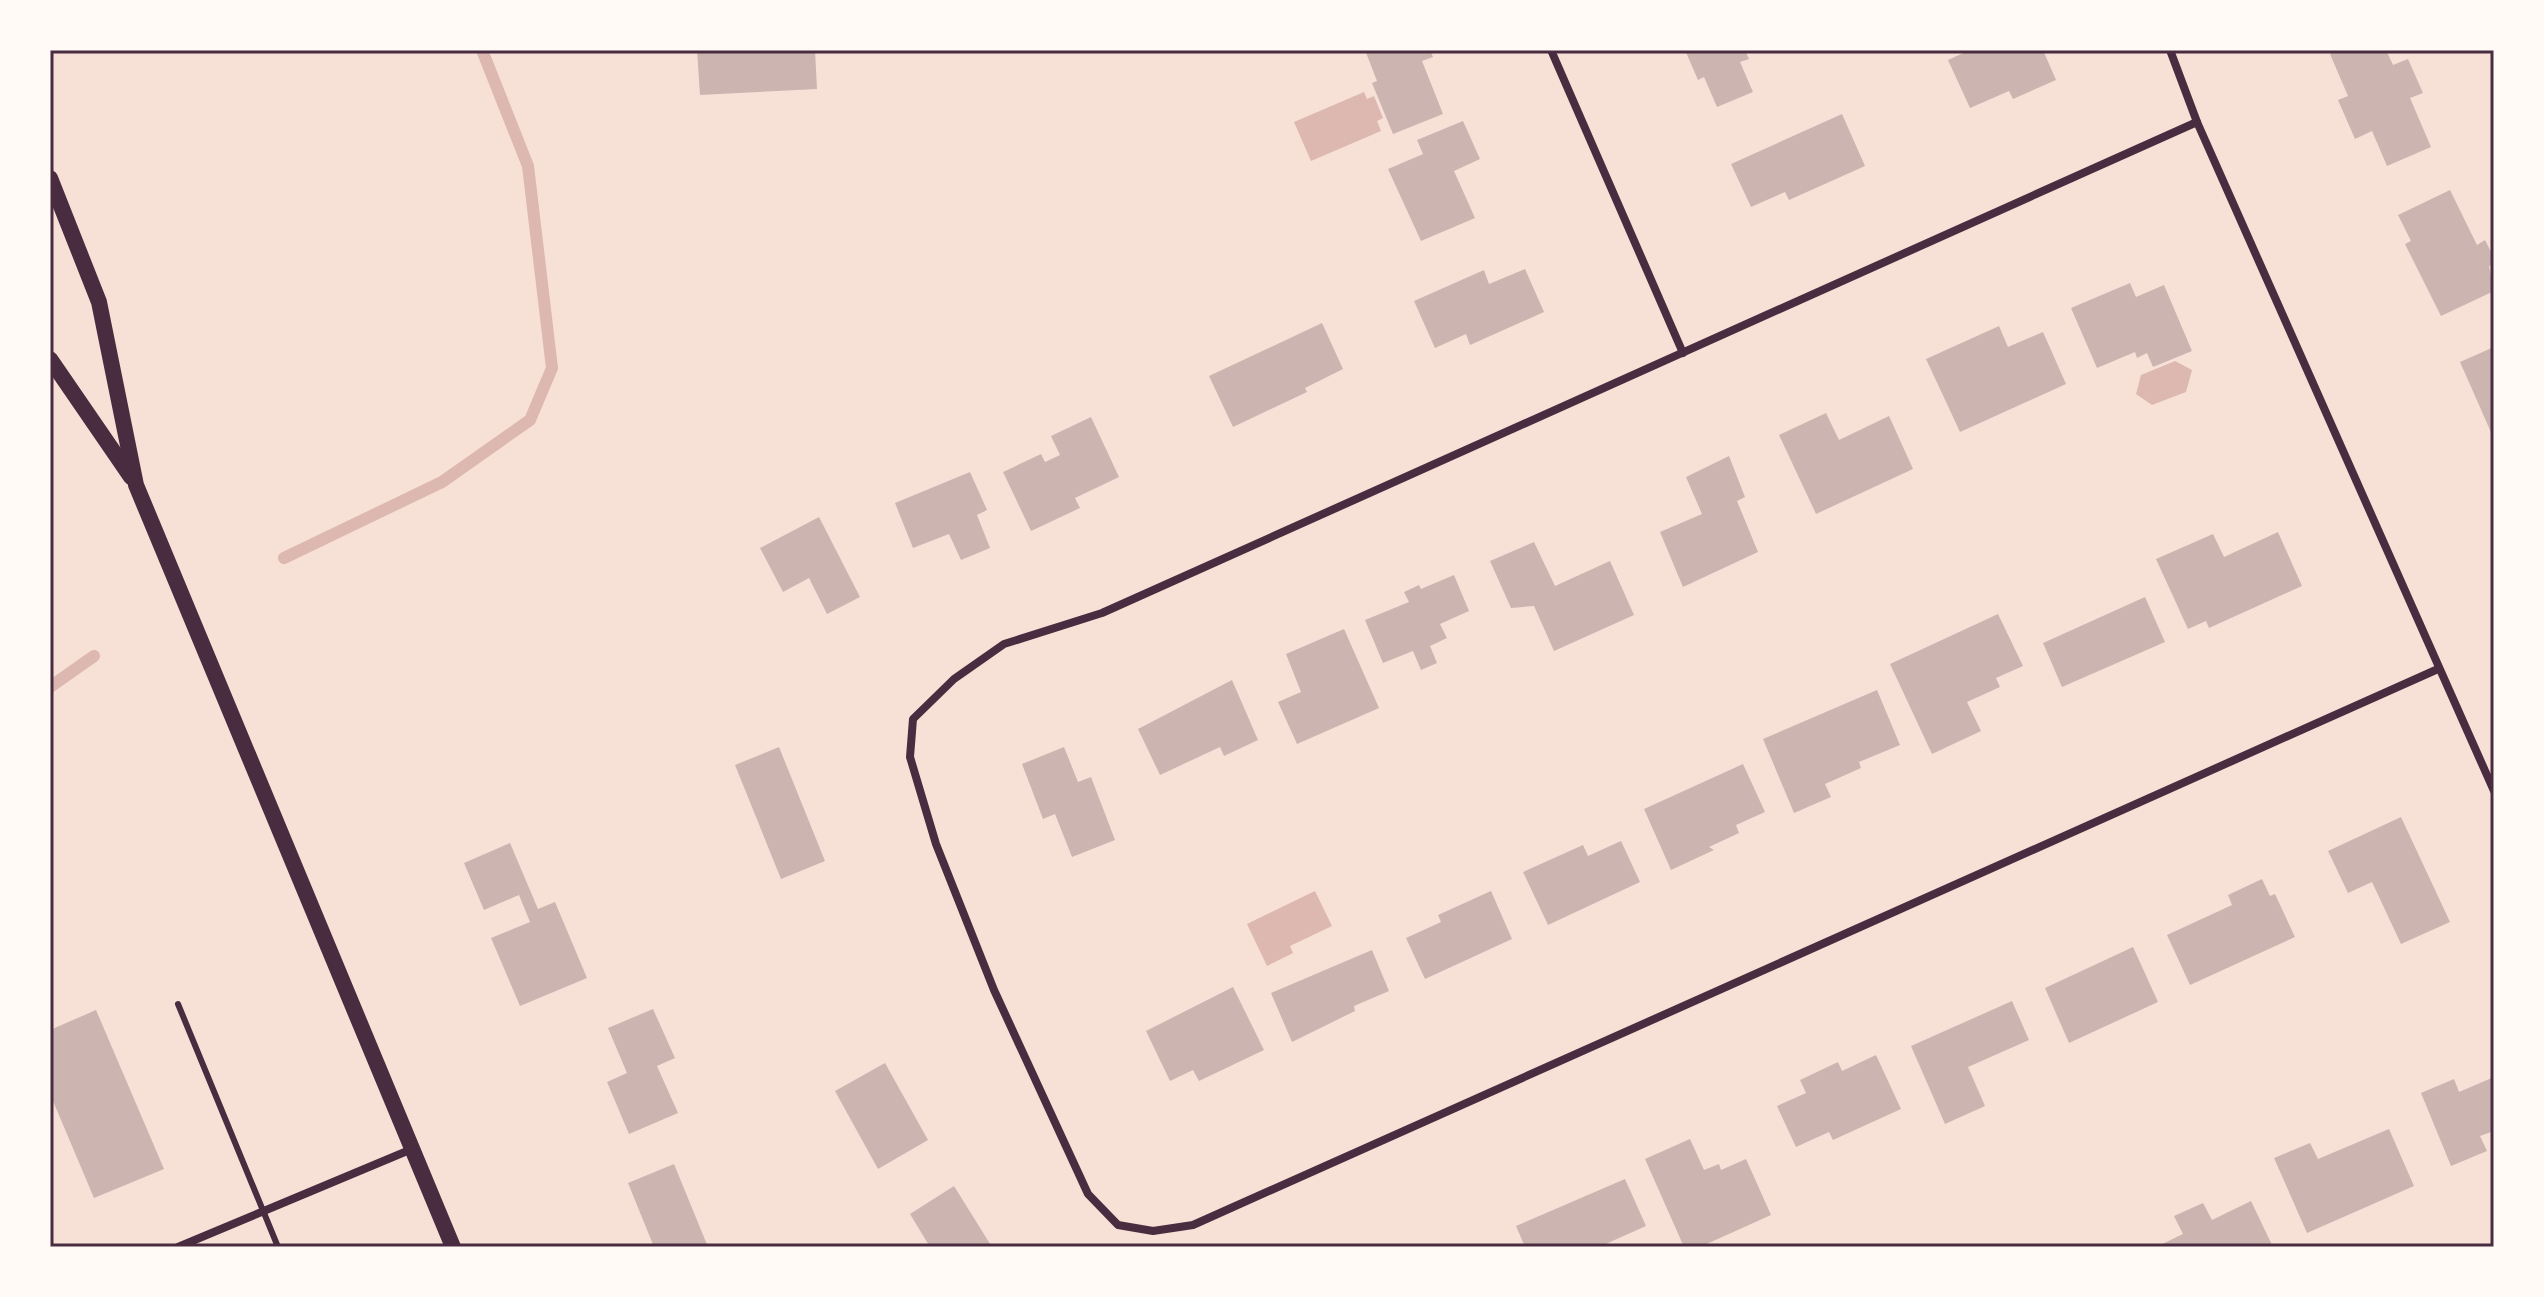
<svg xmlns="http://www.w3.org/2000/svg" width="2544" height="1297" font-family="'Open Sans',sans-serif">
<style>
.water{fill:#dcb8b0}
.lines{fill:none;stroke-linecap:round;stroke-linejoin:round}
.stream{stroke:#dcb8b0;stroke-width:12}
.building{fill:#ccb4b1}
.service{stroke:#4a2c40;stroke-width:6}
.minor{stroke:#4a2c40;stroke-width:8}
.secondary{stroke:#4a2c40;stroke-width:16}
.neatline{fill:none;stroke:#4a2c40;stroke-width:3}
</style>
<rect width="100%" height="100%" fill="#f7e1d7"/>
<g class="water">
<polygon points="1364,92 1367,99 1374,96 1383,118 1377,121 1381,131 1311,161 1294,122"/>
<polygon points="2175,361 2192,370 2186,392 2152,405 2136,394 2141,375"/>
<polygon points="1315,891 1332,926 1290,946 1293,953 1267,966 1247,924"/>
</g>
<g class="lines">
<g class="stream">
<polyline points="284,558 442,482 530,420 552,368 528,166 482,50"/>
<polyline points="50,687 94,656"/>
</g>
</g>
<g class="building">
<polygon points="697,50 815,50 817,89 700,95"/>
<polygon points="1365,50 1430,50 1433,57 1422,61 1443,114 1393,134 1372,83 1377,81"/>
<polygon points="1685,50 1745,50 1749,59 1740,62 1753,92 1717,107 1704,77 1698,80"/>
<polygon points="1970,50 2043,50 2056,80 2013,99 2009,91 1970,108 1948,60"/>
<polygon points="2338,50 2386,50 2393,65 2408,59 2423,93 2410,98 2431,147 2387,166 2372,131 2355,139 2338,100 2348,96 2330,54"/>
<polygon points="1842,114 1865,166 1789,200 1785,192 1751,207 1731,164"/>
<polygon points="1463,121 1480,159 1454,171 1475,218 1421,241 1388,169 1423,154 1417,140"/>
<polygon points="2450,190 2477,245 2485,240 2494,258 2494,264 2489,266 2494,291 2441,316 2405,244 2411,241 2398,215"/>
<polygon points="1525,269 1544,312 1470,345 1466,334 1435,348 1414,301 1484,270 1489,284"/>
<polygon points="2130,283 2136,297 2164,285 2192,351 2153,367 2147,353 2137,358 2135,352 2097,368 2071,308"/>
<polygon points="1322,323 1343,369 1305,388 1307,392 1233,427 1209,376"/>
<polygon points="1999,326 2008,347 2043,332 2066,384 1960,432 1926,359"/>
<polygon points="2494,347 2494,439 2460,362"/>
<polygon points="1826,413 1839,440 1889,416 1913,469 1816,514 1779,435"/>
<polygon points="1091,417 1119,477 1075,498 1080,508 1031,531 1003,472 1041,454 1045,462 1060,455 1051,436"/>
<polygon points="1729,456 1745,497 1737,501 1758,552 1683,587 1660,532 1702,514 1686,477"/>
<polygon points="970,472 987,510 977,515 990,548 961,560 949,534 913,548 895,503"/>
<polygon points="819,517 860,597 827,614 809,578 783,592 760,548"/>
<polygon points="2278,532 2302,586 2209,628 2206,621 2188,629 2156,559 2213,534 2224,557"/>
<polygon points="1534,542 1555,586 1610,561 1634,615 1554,651 1534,606 1511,608 1490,561"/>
<polygon points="1454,575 1469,611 1440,624 1447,638 1430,646 1437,663 1421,670 1413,651 1383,663 1365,620 1409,602 1404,592 1419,585 1421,589"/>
<polygon points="2145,597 2165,642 2062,687 2043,643"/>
<polygon points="1998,614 2023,666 1996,678 2000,687 1967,702 1981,731 1932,754 1890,664"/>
<polygon points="1344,629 1379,708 1297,744 1278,702 1301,692 1286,654"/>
<polygon points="1232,680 1258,740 1224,756 1220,747 1160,775 1138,729"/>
<polygon points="1877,690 1900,745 1859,762 1861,768 1825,784 1831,797 1794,813 1763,739"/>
<polygon points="779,747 825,861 781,879 735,765"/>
<polygon points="1064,747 1078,782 1091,777 1115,840 1072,857 1055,814 1043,819 1022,764"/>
<polygon points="1743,764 1765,812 1736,825 1739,833 1709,847 1714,850 1671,870 1644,809"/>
<polygon points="2401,817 2450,922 2401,944 2372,882 2348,893 2328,851"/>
<polygon points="1621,841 1640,882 1548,925 1523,872 1583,845 1588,856"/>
<polygon points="510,843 538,909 555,902 587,978 520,1006 491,938 530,922 519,895 484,910 464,863"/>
<polygon points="2262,879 2270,896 2275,894 2295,937 2190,985 2167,935 2232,905 2228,895"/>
<polygon points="1491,891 1512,939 1425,979 1406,938 1441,922 1438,915"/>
<polygon points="2133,947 2158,1002 2069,1043 2045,988"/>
<polygon points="1372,950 1389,991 1354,1006 1355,1011 1292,1042 1271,993"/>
<polygon points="1233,987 1264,1050 1199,1081 1193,1070 1170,1081 1146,1031"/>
<polygon points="2012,1001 2029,1040 1968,1067 1985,1106 1945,1124 1911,1046"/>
<polygon points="653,1009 675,1058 657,1066 678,1113 629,1134 607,1082 627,1073 608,1028"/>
<polygon points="96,1010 164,1169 94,1198 50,1094 50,1030"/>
<polygon points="1876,1055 1901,1109 1833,1140 1829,1132 1796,1147 1777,1106 1806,1093 1800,1080 1838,1062 1842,1071"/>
<polygon points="885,1063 928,1140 878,1169 835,1091"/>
<polygon points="2494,1077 2494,1131 2480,1136 2487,1151 2451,1166 2421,1093 2454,1079 2459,1092"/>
<polygon points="2389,1129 2414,1186 2307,1233 2274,1158 2310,1143 2318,1159"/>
<polygon points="1690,1139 1704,1170 1719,1164 1721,1170 1746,1159 1771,1215 1700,1247 1684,1247 1645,1159"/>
<polygon points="674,1164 708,1247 654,1247 628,1183"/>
<polygon points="1625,1179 1646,1226 1599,1247 1525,1247 1516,1226"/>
<polygon points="954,1186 992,1247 930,1247 910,1214"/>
<polygon points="2251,1201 2273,1247 2156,1247 2183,1234 2174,1216 2203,1203 2212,1220"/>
</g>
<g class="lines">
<polyline class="service" points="178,1004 278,1247"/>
<g class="minor">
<polyline points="1551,50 1683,353"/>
<polyline points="2170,50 2197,122 2494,791"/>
<polyline points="2197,122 1102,613 1004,644 954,679 913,719 910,757 936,844 994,990 1088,1194 1118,1225 1153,1231 1193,1225 2438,669"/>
<polyline points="178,1247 412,1149"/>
</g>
<g class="secondary">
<polyline points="50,178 99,302 136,485 453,1247"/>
<polyline points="50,359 131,477"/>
</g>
</g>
<rect width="2544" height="1297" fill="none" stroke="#fffaf5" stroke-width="104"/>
<rect x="52" y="52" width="2440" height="1193" class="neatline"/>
</svg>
